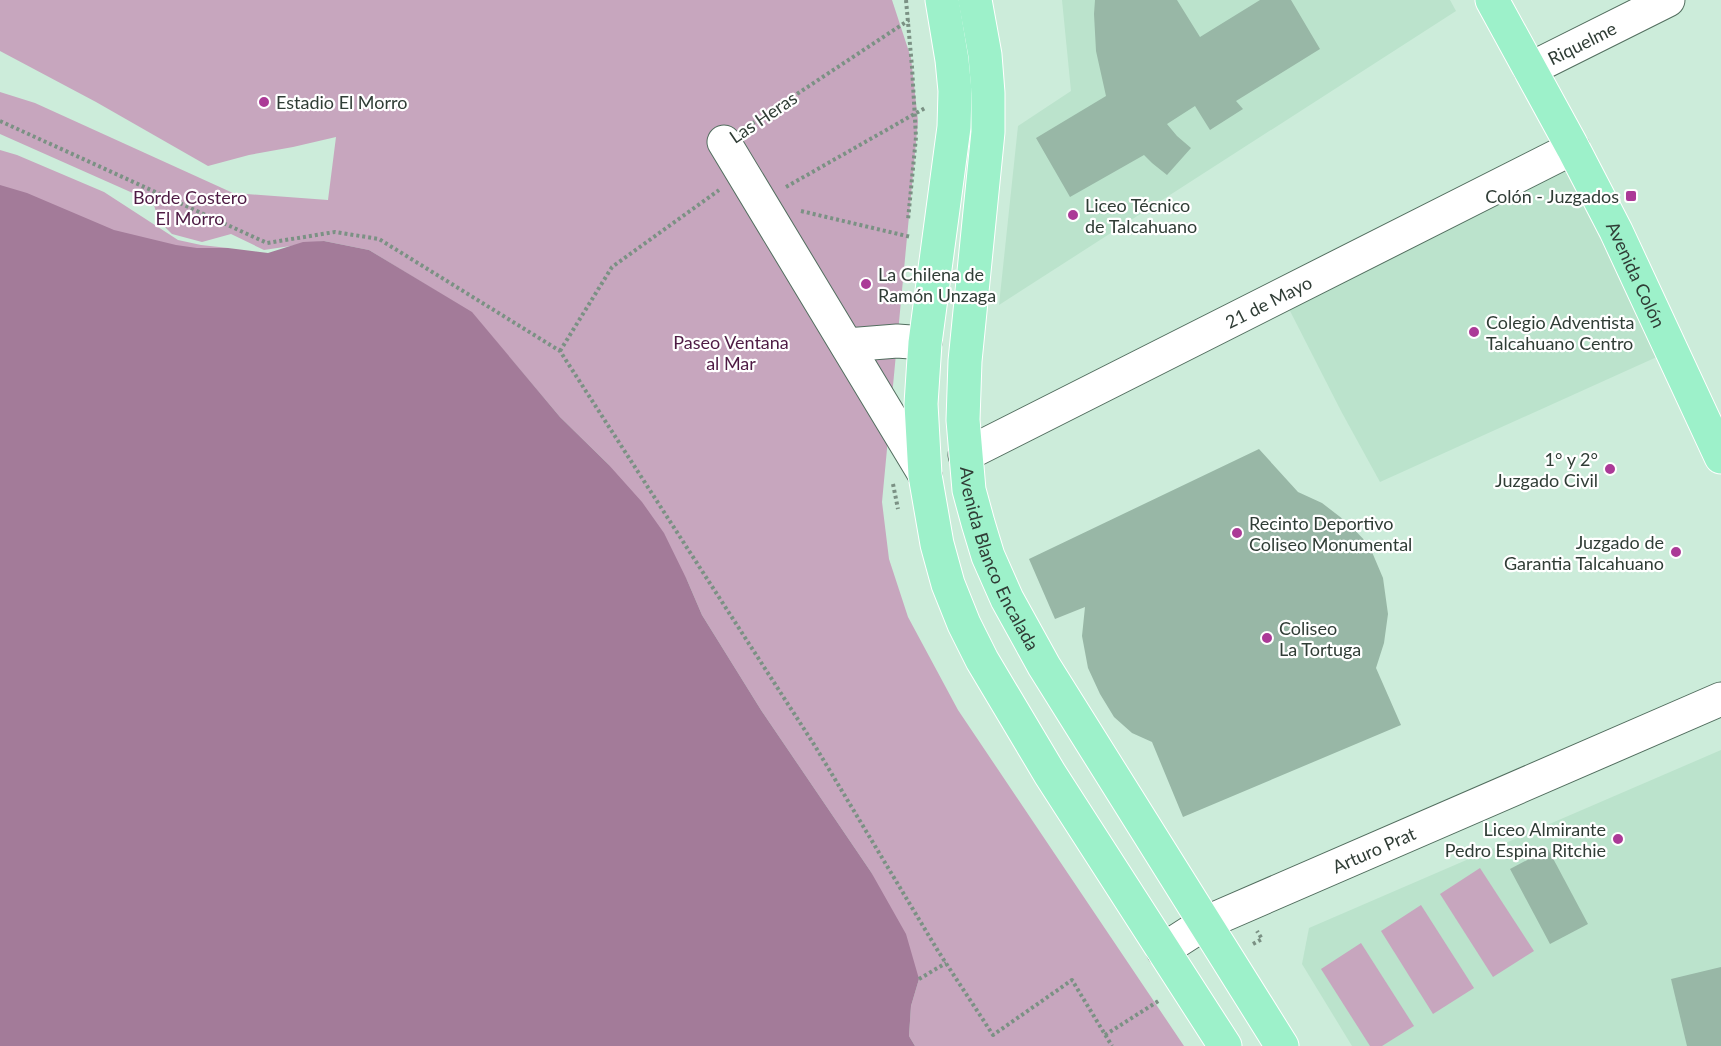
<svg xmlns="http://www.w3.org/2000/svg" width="1721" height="1046" font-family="Lato,sans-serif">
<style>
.built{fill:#bbe3cc}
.green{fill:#c7a6be}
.water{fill:#a37b99}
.building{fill:#98b7a6}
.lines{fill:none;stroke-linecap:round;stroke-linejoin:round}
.minor-casing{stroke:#526e5f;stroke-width:35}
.major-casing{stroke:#fff;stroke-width:35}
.path{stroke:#7b9184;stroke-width:4;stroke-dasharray:3 3;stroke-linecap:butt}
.minor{stroke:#fff;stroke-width:33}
.major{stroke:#9df1ca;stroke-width:33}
.poi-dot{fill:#ab3a97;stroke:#fff;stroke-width:2}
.labels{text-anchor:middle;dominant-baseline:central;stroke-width:4.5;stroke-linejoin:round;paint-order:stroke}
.street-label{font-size:18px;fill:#303d36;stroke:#fff}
.poi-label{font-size:18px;fill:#303d36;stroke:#fff;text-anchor:start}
.park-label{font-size:18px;fill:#4e1b44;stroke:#fff}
</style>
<rect width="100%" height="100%" fill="#ccecda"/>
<g class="built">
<polygon points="1062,0 1450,0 1456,11 999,305 1018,126 1071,91"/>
<polygon points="1570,165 1659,356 1380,482 1341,411 1288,307"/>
<polygon points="1721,750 1721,1046 1352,1046 1302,964 1309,928"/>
</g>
<g class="green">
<polygon points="0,0 892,0 911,58 918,121 882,502 889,559 908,617 958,710 1184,1046 915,1046 909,1036 911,1006 919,979 871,872 761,710 702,615 687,580 608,464 560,417 472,313 369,250 324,241 264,250 231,234 202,242 172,234 159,221 153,202 0,134 0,92 35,103 233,193 328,200 336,137 293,147 249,155 208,166 96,102 0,51"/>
<polygon points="0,150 17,155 104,192 178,240 201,245 228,248 191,257 0,224"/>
<polygon points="1480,868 1534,951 1493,977 1440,894"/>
<polygon points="1421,905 1474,988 1433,1014 1381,931"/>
<polygon points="1361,943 1414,1026 1382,1046 1370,1046 1321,969"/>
</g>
<polygon class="water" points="0,185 27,193 114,230 176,245 197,248 228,248 268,253 303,242 324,241 369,250 472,312 560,417 608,464 642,502 664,533 687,580 702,615 761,710 871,872 906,934 919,979 911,1006 909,1036 915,1046 0,1046"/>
<g class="building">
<polygon points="1095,0 1177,0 1200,37 1260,0 1291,0 1320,49 1236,101 1243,109 1210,130 1195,106 1167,124 1177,136 1191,148 1167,175 1152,163 1144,155 1070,197 1036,138 1106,96 1096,51 1094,14"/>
<polygon points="1259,449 1298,492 1322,503 1348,523 1369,545 1383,578 1388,614 1384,643 1376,668 1401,725 1183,817 1152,742 1132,733 1114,717 1100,694 1088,668 1082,636 1085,607 1055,619 1029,559"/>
<polygon points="1548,849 1588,924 1550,944 1510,869"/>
<polygon points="1721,967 1721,1046 1687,1046 1671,979"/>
</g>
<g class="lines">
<g class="minor-casing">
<g id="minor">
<path id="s1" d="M1530,69L1668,0"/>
<polyline points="724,142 925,475"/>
<polyline points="847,345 897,341 925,343"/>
<path id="s2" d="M965,455L1573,148"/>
<path id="s3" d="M1163,950L1205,923L1721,699"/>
</g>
</g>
<g class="major-casing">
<g id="major">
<polyline points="942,0 952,60 955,91 954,127 925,343 921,404 925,475 937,544 948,584 964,624 982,660 1050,774 1225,1046"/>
<path id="s4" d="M975,0L985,55L988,93V132L965,361L963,420L969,490L978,523L988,556L1007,599L1044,666L1282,1046"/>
<path id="s5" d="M1492,0L1573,148L1616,231L1721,457"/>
</g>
</g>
<g class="path">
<polyline points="906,0 912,67 916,137 908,220"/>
<polyline points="0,121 267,243 335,232 379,239 560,351 815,746 938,951 993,1035 1072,980 1112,1046"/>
<polyline points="747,127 909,20"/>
<polyline points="786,187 925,108"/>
<polyline points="801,211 911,237"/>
<polyline points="560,351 612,267 719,190"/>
<polyline points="893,484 898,509"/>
<polyline points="1253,944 1262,939 1257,931"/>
<polyline points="919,979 946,963"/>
<polyline points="1105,1035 1160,1000"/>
</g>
<use href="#minor" class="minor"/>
<use href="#major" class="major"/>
</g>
<g class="poi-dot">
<circle cx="264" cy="102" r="6"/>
<rect x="1625" y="190" width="12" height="12" rx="3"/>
<circle cx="1073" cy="215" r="6"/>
<circle cx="866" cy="284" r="6"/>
<circle cx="1474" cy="332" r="6"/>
<circle cx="1610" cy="469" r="6"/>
<circle cx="1237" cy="533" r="6"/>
<circle cx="1676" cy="552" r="6"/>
<circle cx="1267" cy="638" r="6"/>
<circle cx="1618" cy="839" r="6"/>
</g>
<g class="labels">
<g class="street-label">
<text stroke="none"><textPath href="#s1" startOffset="58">Riquelme</textPath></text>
<text transform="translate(763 117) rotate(-34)">Las Heras</text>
<text stroke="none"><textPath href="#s5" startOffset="310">Avenida Colón</textPath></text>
<text stroke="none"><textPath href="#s2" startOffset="340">21 de Mayo</textPath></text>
<text stroke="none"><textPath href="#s4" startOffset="567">Avenida Blanco Encalada</textPath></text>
<text stroke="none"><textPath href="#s3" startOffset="234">Arturo Prat</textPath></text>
</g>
<g class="poi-label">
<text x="276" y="102">Estadio El Morro</text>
<text x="1619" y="196" text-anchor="end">Colón - Juzgados</text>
<text x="1085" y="205">Liceo Técnico<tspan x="1085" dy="21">de Talcahuano</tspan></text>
<text x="878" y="274">La Chilena de<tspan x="878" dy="21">Ramón Unzaga</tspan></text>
<text x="1486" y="322">Colegio Adventista<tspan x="1486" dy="21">Talcahuano Centro</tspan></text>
<text x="1598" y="459" text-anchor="end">1° y 2°<tspan x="1598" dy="21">Juzgado Civil</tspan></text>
<text x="1249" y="523">Recinto Deportivo<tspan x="1249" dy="21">Coliseo Monumental</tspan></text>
<text x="1664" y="542" text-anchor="end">Juzgado de<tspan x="1664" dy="21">Garantia Talcahuano</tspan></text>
<text x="1279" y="628">Coliseo<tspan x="1279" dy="21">La Tortuga</tspan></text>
<text x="1606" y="829" text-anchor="end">Liceo Almirante<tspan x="1606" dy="21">Pedro Espina Ritchie</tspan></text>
</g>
<g class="park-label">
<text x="190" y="197">Borde Costero<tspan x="190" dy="21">El Morro</tspan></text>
<text x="731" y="342">Paseo Ventana<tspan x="731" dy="21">al Mar</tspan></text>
</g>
</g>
</svg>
